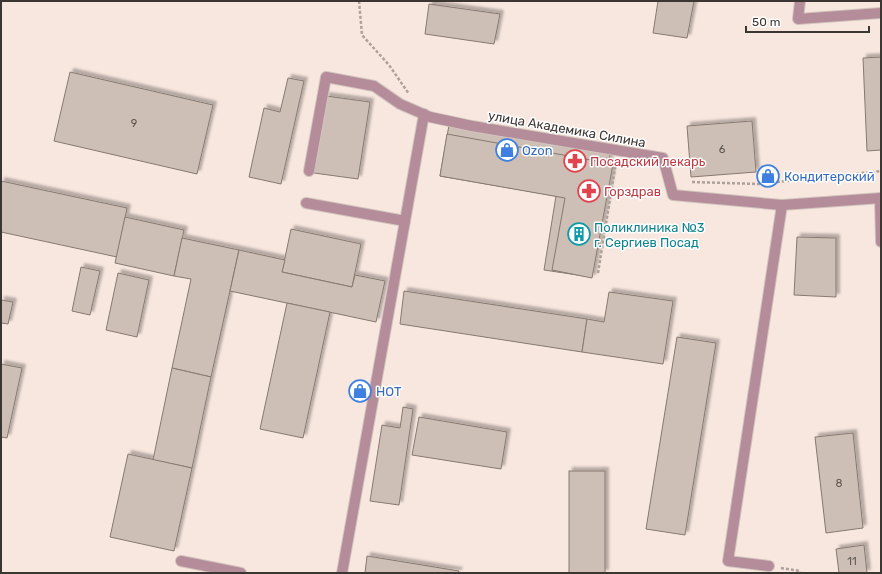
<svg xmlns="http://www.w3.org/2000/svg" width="882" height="574" font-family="Rubik,sans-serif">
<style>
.building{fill:#cdbfb5;stroke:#867970;filter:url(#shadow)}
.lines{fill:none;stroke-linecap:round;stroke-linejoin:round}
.minor-casing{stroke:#d2c4bd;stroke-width:12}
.path{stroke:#aea19b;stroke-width:2.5;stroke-dasharray:3 2;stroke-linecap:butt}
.minor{stroke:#b48c9a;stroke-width:10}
.labels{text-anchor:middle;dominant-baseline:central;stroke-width:3;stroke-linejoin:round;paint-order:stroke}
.number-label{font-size:11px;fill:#605854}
.street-label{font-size:13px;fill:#3c3633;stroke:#fff}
.shop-label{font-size:13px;fill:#366cbe;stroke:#fff;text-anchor:start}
.health-label{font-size:13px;fill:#be3a42;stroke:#fff;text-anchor:start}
.culture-label{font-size:13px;fill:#0d838f;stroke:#fff;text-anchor:start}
</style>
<defs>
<filter id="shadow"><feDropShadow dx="3.5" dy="-3.5" stdDeviation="1" flood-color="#0004"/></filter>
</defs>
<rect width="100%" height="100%" fill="#f8e7df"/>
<g class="building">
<polygon points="658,1 694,1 687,38 653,33"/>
<polygon points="429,4 500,14 494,44 425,34"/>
<polygon points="881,57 881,150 867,151 863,58"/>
<polygon points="70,72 213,105 197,174 54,141"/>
<polygon points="288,78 304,81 281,184 249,177 264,108 280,112"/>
<polygon points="326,96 370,102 358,179 314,173"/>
<polygon points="752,121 756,172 691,177 687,126"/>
<polygon points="449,125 611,149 592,258 584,276 544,270 556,196 440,176"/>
<polygon points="447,134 613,164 592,278 552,270 565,198 440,176"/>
<polygon points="1,181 127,208 117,257 1,232"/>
<polygon points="125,217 184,230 174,276 115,263"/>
<polygon points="291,229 361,244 352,287 282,272"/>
<polygon points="797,237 836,238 836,297 794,295"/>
<polygon points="182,238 239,250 211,377 172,368 191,279 174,276"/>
<polygon points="239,250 285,260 282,272 352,287 355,275 385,281 376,322 230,291"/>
<polygon points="81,267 100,271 90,315 72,311"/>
<polygon points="118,273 149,280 137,337 106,330"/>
<polygon points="404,291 587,319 582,352 400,324"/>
<polygon points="609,292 673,301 663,364 582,352 587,319 604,322"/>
<polygon points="1,300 13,302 8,324 1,323"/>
<polygon points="287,303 330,312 303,438 260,429"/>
<polygon points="677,337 716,343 685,535 646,529"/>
<polygon points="1,364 22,368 7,438 1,437"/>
<polygon points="172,368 211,377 192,468 153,460"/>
<polygon points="403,407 413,409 399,505 370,501 382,425 400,428"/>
<polygon points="419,417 507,432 501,469 412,455"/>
<polygon points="853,433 863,528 826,533 815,437"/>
<polygon points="128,454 192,468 174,551 110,537"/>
<rect x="569" y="471" width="36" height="102"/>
<polygon points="864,545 867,573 839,573 836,549"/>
<polygon points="367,556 459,571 458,573 365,573"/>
</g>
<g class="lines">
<g class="minor-casing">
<g id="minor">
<polyline points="800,1 798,19 881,13"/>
<polyline points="309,171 326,77 374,86 400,104 430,117 472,126 663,158 673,195 782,205 881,198"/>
<polyline points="880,198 881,242"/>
<polyline points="306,203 405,221 424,114"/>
<polyline points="181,561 241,573"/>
<polyline points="769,566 728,561 782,205"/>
<polyline points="342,573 405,221"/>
</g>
</g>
<g class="path">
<polyline points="359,1 362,35 389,65 409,94"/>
<polyline points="692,182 759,184 881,171"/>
<polyline points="598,273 616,162"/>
<polyline points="781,568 800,571 800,573"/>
</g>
<use href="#minor" class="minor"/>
</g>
<defs>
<g id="shop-ring" transform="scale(1.15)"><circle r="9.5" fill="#fff" stroke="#3f7fe0" stroke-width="1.5"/><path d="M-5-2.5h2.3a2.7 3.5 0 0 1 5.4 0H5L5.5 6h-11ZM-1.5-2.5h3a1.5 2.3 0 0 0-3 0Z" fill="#3f7fe0"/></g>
<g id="pharmacy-ring" transform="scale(1.15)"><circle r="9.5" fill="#fff" stroke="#e0444e" stroke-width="1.5"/><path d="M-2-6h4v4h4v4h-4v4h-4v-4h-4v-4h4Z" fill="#e0444e"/></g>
<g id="building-ring" transform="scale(1.15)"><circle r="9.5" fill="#fff" stroke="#0f9aa8" stroke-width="1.5"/><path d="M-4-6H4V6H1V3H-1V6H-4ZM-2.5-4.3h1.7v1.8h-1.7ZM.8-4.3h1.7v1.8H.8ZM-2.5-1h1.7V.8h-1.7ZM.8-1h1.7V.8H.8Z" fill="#0f9aa8"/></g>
</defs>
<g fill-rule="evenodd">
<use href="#shop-ring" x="507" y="150"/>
<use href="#pharmacy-ring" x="575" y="161"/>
<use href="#shop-ring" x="768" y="176"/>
<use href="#pharmacy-ring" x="589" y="191"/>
<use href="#building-ring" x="579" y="234"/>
<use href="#shop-ring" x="360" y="391"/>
</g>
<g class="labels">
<g class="number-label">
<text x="134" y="123">9</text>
<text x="722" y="149">6</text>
<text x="839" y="483">8</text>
<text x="852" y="561">11</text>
</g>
<g class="street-label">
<text transform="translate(567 129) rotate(10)">улица Академика Силина</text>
</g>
<g class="shop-label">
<text x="522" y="150">Ozon</text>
<text x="784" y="176">Кондитерский</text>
<text x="376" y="391">НОТ</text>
</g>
<g class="health-label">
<text x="590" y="161">Посадский лекарь</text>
<text x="604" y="191">Горздрав</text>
</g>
<g class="culture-label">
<text x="594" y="227">Поликлиника №3<tspan x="594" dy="15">г. Сергиев Посад</tspan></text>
</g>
</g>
<rect width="882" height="574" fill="none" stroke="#3c3633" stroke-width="4"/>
<path d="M746 26v6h123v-6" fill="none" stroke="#3c3633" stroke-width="2"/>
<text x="752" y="26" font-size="12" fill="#3c3633" stroke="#ffffff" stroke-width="3" paint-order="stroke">50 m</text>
</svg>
